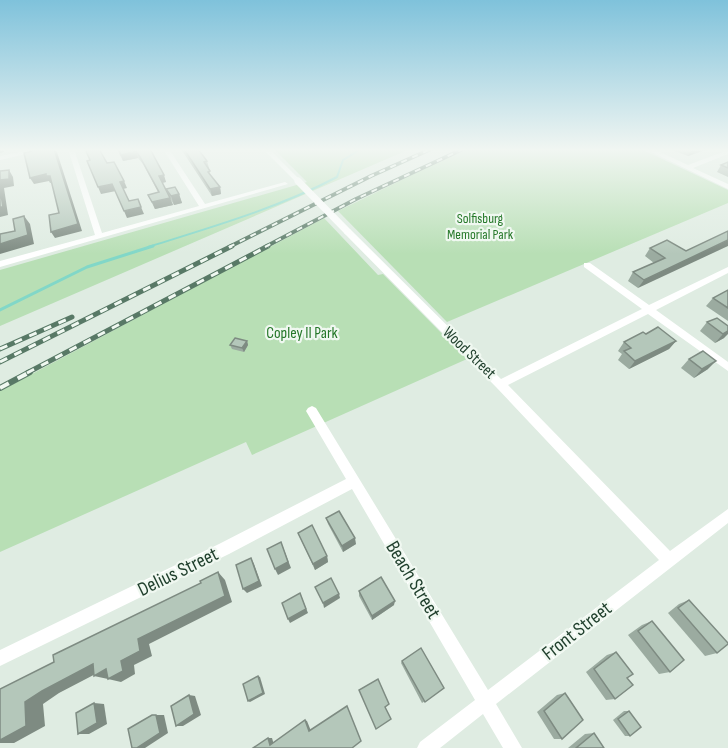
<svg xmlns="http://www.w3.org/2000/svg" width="728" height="748" font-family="'Sofia Sans Condensed',sans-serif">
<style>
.green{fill:#b8dfb5}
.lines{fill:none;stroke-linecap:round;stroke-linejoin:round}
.stream-far1{stroke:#81d7c8;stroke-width:2}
.stream{stroke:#81d7c8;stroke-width:3}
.street{fill:#fff;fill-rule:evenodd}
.rail-far2-casing{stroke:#587966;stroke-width:4}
.rail-far1-casing{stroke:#587966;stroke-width:5}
.rail-casing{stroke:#587966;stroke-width:6}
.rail-far2{stroke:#f0f8f1;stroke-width:2;stroke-dasharray:6;stroke-linecap:butt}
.rail-far1{stroke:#f0f8f1;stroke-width:3;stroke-dasharray:8;stroke-linecap:butt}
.rail{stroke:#f0f8f1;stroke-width:4;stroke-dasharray:10;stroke-linecap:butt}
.street-bridge{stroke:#fff;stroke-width:7}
.wall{fill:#9baba0}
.shaded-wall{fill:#7e8b82}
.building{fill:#b4c7ba;stroke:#7e8b82;stroke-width:1.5}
.labels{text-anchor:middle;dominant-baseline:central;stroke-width:4.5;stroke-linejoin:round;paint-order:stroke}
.far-park-label{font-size:14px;fill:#257829;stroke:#f0f8f1}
.park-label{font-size:16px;fill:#257829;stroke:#f0f8f1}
.street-label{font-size:16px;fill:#1e3e2b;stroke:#f0f8f1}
.near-street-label{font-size:20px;fill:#1e3e2b;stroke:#f0f8f1}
</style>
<rect width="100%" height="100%" fill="#dfece2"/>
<g class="green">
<polygon points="274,149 410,149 0,326 0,270 307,182"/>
<polygon points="465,149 641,149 728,190 728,203 447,322 338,211"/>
<polygon points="324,218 378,275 383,274 467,359 252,455 246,442 0,552 0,391"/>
</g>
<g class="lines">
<path class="stream-far1" d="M148,247C212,227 278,208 337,177L343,160L361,149"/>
<polyline class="stream" points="0,310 87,267 153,246"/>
<g class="street">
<polygon points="36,149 48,149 0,160 0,156"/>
<polygon points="68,149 74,149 102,233 199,206 163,149 169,149 205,204 285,182 288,184 0,267 0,261 95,235"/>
<polygon points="263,149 269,149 300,180 300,182 296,182"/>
<polygon points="645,149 653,149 688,165 728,150 728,154 693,168 728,184 728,189"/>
<polygon points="344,229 350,229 501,379 642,309 584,267 584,263 590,263 649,305 728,267 728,273 656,310 728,362 728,371 648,314 508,385 670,551 728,509 728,523 496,704 522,748 503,748 483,714 440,748 417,748 420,742 475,700 352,489 229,554 0,666 0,650 219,544 346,479 306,411 308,408 312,406 316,408 488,690 659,560 496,387 344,233"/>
</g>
<g class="rail-far2-casing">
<g id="rail-far2">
<polyline points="229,247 371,176 431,149"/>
<polyline points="265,247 356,199 463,149"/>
</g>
</g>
<g class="rail-far1-casing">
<g id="rail-far1">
<polyline points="0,349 72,317"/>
<polyline points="0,362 232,246"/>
<polyline points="27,373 268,246"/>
</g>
</g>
<g class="rail-casing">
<polyline id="rail" points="0,388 30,372"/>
</g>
<use href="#rail-far2" class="rail-far2"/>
<use href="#rail-far1" class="rail-far1"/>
<use href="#rail" class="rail"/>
<polyline class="street-bridge" points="298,181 347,231"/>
</g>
<g class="wall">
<polygon points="117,149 150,149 166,182 162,183 168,194 166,189 179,194 182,203 174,205 171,200 173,205 155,209 148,195 158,192 143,164 138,158 123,161"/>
<polygon points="181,149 198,149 207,161 209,168 208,168 211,176 220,187 221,194 212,196"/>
<polygon points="673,149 708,149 688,156 672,150"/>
<polygon points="728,162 728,177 717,172 721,165"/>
<polygon points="650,248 686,251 638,288 628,281 633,272 654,263 645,256"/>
<polygon points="728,290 728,321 706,306 713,298"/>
<polygon points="707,322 728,326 724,338 715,343 700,331"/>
<polygon points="646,334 676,341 669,349 629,369 618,360 622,354 618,351 624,342"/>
<polygon points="247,341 248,345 244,352 232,349 230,345"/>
<polygon points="689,359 708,369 694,378 681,368"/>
<polygon points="326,518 356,544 343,552 328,524"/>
<polygon points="298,533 327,556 328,562 315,570"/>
<polygon points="359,591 394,605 372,620 359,596"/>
<polygon points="689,600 717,653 705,656 668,613 679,604"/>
<polygon points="652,621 670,672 659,674 628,635 642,625"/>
<polygon points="616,652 627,678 615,699 606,700 586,672 607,655"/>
<polygon points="402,661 444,688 422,703 401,663"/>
<polygon points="565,693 562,739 554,739 537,712 557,695"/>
<polygon points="624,711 629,711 630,736 625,736 613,720"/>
<polygon points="594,733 604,748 568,748 585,734"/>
</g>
<g class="shaded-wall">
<polygon points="0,149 4,149 4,152 0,153"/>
<polygon points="54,149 57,152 82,231 55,238 51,232 78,224"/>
<polygon points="692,149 708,149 688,156"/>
<polygon points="136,151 138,158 123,161 121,155"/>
<polygon points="9,170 13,177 14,186 4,188 8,215 0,217 0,180"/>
<polygon points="46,174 50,176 54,182 50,183 49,181 34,184 30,178"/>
<polygon points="164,175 166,182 161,183 159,176"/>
<polygon points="124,181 127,188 123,189 120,182"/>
<polygon points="112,184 116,191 101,194 98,187"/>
<polygon points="220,187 221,194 212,196 210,189"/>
<polygon points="179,194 182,203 174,205 171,196"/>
<polygon points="170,198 173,205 155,209 152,202"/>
<polygon points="141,207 144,214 127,218 124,211"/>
<polygon points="24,216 30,224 34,244 0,254 0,244 28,235"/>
<polygon points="728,240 728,246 638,288 644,280"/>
<polygon points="728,331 728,334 724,338 715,343 723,334"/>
<polygon points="247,341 248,345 244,352 242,348"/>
<polygon points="676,341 669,349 629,369 635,361"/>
<polygon points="716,361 708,369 694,378 702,369"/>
<polygon points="355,538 356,544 343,552 342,546"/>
<polygon points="281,542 291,568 278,575 275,569"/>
<polygon points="327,556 328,562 315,570 313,564"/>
<polygon points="251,558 254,564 262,586 247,593 243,589"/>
<polygon points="218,572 225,580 232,602 149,644 152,656 134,665 135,674 121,682 108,679 138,639"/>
<polygon points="300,593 308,613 290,623 288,619"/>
<polygon points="339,594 340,598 324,608 323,603"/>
<polygon points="395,601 394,605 372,620 372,616"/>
<polygon points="93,664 107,668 59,693 43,704 45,726 14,743 0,743 0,733 25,702 42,691"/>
<polygon points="106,669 108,679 94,676"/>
<polygon points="258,676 260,677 265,694 250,702 248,701"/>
<polygon points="189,695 195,696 201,715 183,726 176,726"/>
<polygon points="94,703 104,704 107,724 89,734 78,734"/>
<polygon points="156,715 164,715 168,733 145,748 137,748"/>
<polygon points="305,720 307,721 311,731 309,731"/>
<polygon points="268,738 272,738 274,745 270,745"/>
</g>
<g class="building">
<polygon points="40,149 54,149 78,224 51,232 49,215 59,213 50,176 46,176 46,174 30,178 24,153"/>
<polygon points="85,149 99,149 107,163 114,162 124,181 120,182 129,201 138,199 141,207 124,211 112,184 98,187 87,161 90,160"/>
<polygon points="118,149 150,149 164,175 159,176 170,198 152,202 148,195 159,192 140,157 136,151 121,155"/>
<polygon points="184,149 198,149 207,161 204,162 210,171 208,172 220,187 210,189"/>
<polygon points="728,162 728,168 721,165"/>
<polygon points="9,170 9,179 0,180 0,171"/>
<polygon points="175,187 179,194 171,196 166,189"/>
<polygon points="0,189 3,207 0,207"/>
<polygon points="24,216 28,235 0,244 0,234 15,231 13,219"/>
<polygon points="728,231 728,240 644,280 633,272 665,258 650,248 667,240 686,251"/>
<polygon points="728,290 728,308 713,298"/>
<polygon points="717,318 728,326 728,331 723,334 707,322"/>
<polygon points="658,327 676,341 635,361 624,351 631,348 624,342 643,332 646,334"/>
<polygon points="235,338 247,341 242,348 230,345"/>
<polygon points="703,351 716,361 702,369 689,359"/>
<polygon points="339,511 355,538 342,546 326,518"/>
<polygon points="312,525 327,556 313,564 298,533"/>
<polygon points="281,542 288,562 275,569 267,549"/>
<polygon points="251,558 259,581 243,589 236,565"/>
<polygon points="218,572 225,596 138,639 140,651 121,661 123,671 108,679 106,669 94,676 93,664 42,691 25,702 26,726 0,740 0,689 54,662 53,655 201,583 200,581"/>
<polygon points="381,577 395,601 372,616 359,591"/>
<polygon points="331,578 339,594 323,603 315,587"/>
<polygon points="300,593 306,609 288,619 282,603"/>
<polygon points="689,600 728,643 728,644 717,653 678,608"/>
<polygon points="652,621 684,660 670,672 638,631"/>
<polygon points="421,648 444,688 425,702 402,661"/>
<polygon points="616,652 633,674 627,678 633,685 615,699 594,669"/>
<polygon points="258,676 263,693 248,701 243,684"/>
<polygon points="378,679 389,704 385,707 391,719 376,729 359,690"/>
<polygon points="565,693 583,720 562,739 544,711"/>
<polygon points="189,695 194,714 176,726 171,706"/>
<polygon points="94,703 97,723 78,734 76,713"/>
<polygon points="347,706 361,741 352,748 253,748 268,738 270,745 305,720 309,731"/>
<polygon points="629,711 641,727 630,736 618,719"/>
<polygon points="152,715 156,715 160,733 137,748 132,748 128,729"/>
<polygon points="594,733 604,748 576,748"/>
</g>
<linearGradient id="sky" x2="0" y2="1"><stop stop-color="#7fc2db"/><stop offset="0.59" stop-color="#f1f6f2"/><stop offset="1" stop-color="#f1f6f2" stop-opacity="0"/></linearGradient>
<rect width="728" height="254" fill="url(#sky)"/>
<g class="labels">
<g class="far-park-label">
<text x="480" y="218">Solfisburg<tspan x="480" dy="16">Memorial Park</tspan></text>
</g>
<g class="park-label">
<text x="302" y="333">Copley II Park</text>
</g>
<g class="street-label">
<text transform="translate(469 353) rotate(44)">Wood Street</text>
</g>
<g class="near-street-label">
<text transform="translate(178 572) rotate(-26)">Delius Street</text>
<text transform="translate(413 580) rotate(59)">Beach Street</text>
<text transform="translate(577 631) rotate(-38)">Front Street</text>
</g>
</g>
</svg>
